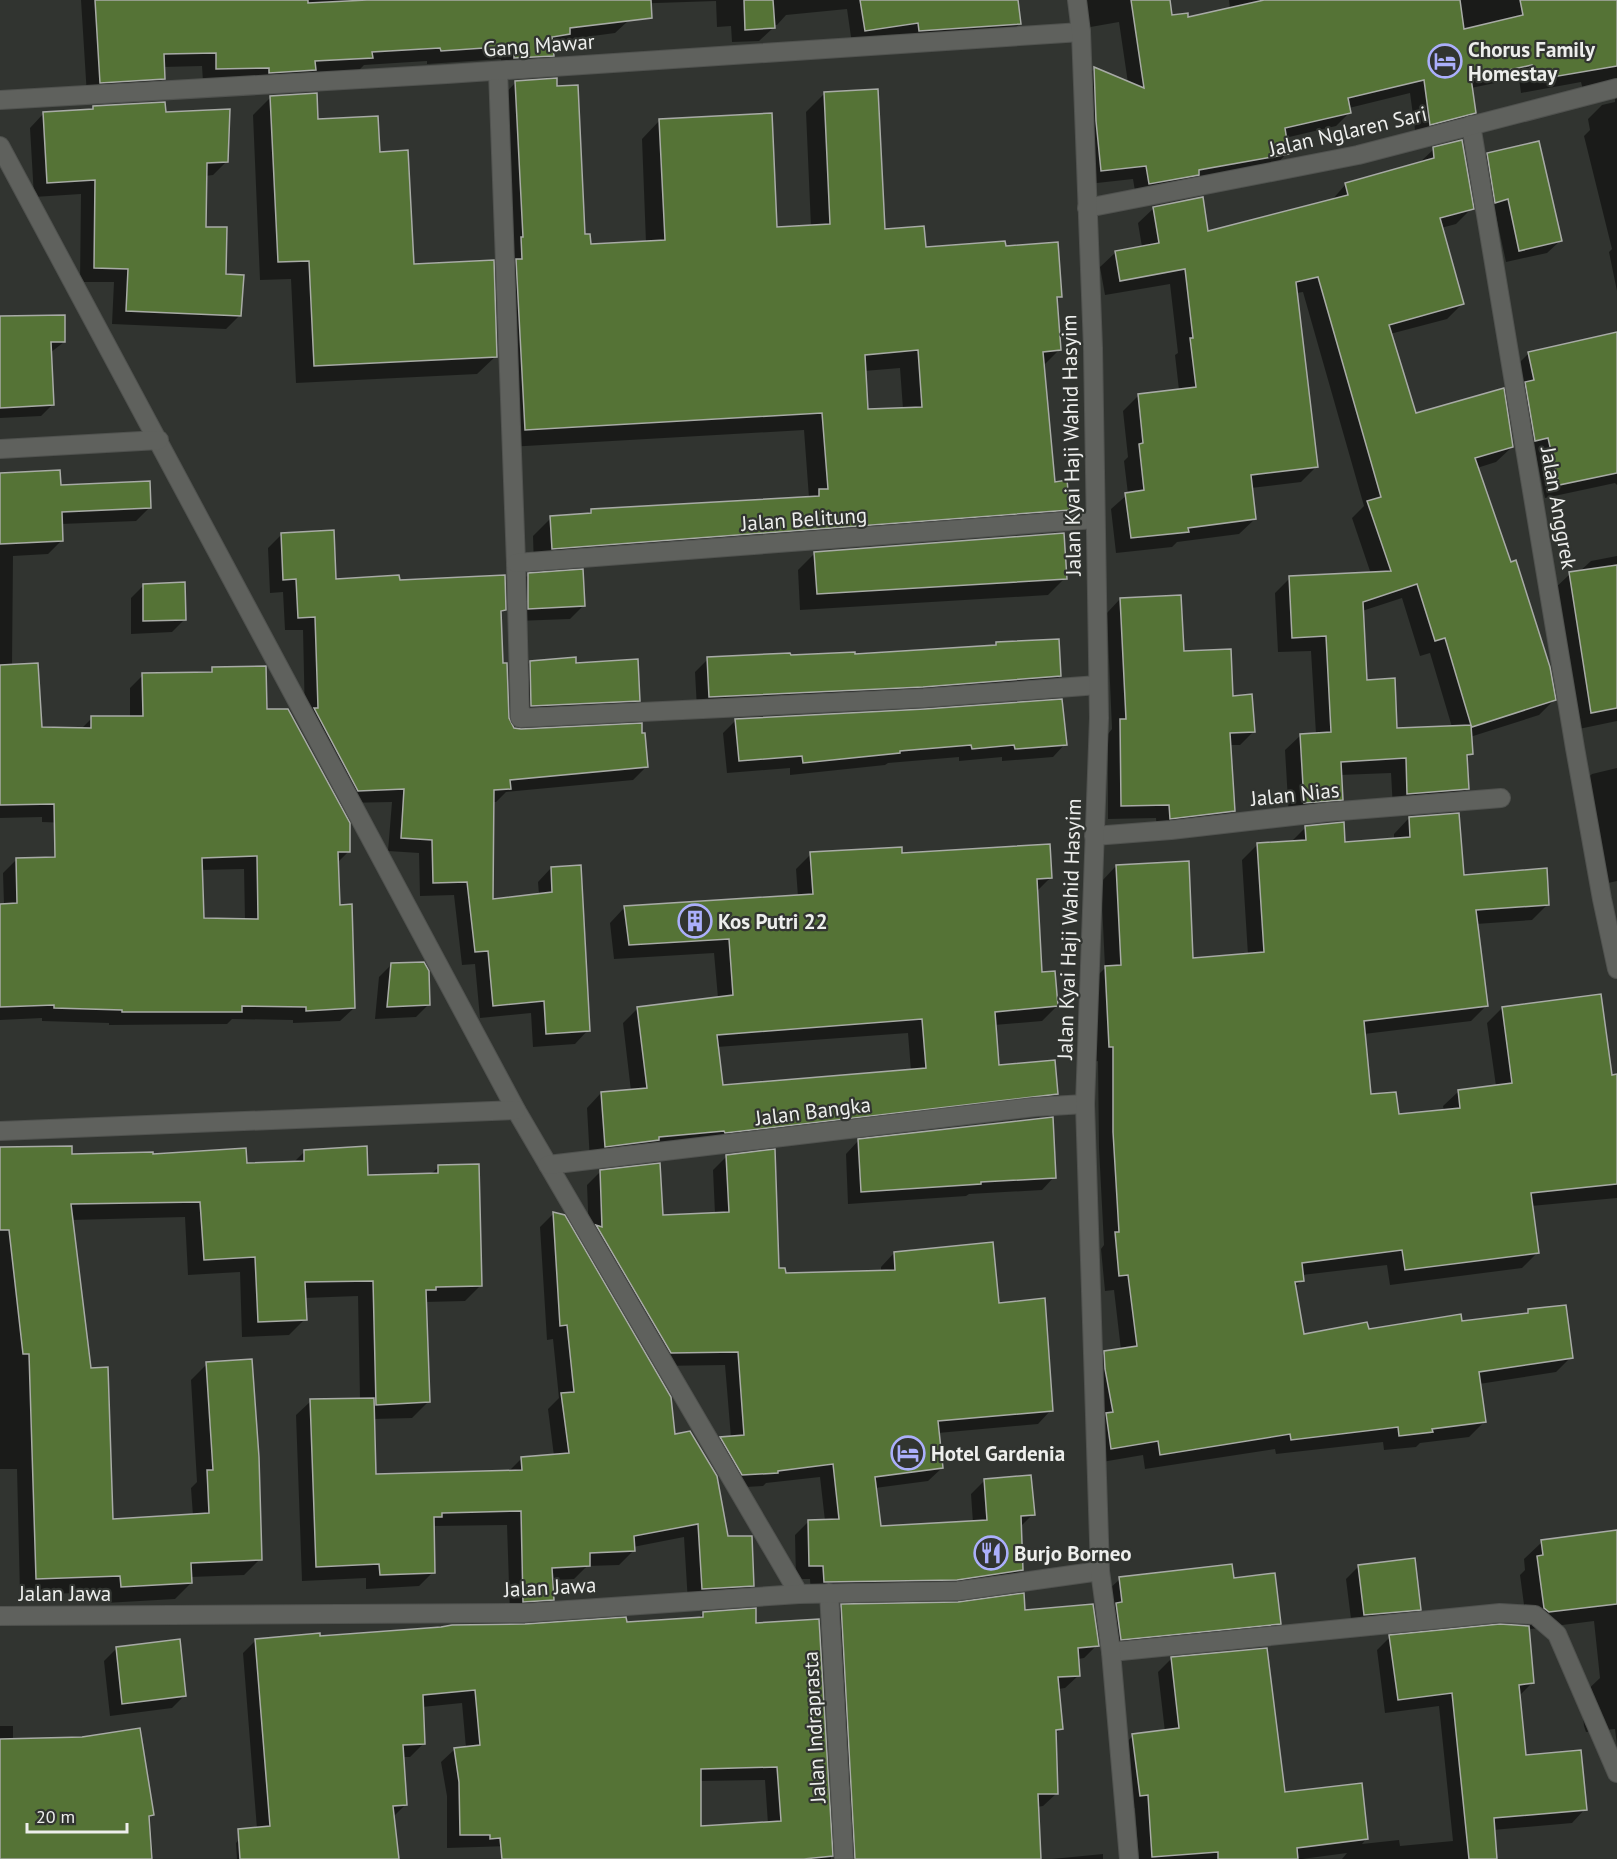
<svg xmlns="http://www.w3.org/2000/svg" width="1617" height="1859" font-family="'PT Sans',sans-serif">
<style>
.shadow{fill:#0007;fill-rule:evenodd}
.building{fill:#557336;stroke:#a8aba6;stroke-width:1.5;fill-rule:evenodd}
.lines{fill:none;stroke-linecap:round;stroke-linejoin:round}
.street-casing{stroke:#50524f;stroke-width:20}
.secondary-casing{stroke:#50524f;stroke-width:20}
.street{stroke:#5f615d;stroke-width:18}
.secondary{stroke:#5f615d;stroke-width:18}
.labels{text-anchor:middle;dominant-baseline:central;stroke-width:4.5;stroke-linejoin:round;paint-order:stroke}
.street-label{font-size:21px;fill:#edeeec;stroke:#313430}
.poi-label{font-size:21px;font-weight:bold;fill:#edeeec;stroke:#313430;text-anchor:start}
</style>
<rect width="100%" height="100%" fill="#313430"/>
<g class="shadow">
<polygon points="81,0 1019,0 1017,2 1020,23 1006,37 852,44 847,9 786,15 777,25 773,25 773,28 759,41 732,42 731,26 717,27 716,1 627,4 629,20 615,33 563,40 555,47 552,48 552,55 539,69 501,71 501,59 427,64 427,61 364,65 358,71 203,82 202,66 163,67 163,79 150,92 87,96"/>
<polygon points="1074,0 1168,0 1171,17 1187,18 1230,9 1229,0 1617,0 1617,291 1609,252 1612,249 1584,136 1590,130 1588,119 1602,105 1615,102 1615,99 1607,90 1584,94 1581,82 1521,93 1519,78 1471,88 1474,112 1461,126 1416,137 1410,93 1349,108 1350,112 1336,126 1285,138 1287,153 1274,167 1136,197 1133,179 1088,184 1081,82 1094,69 1128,83 1119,22 1079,29"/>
<path d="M516,82L583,236L589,246L646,243L642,139L660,120L775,229L811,227L806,112L824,94L883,231L925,248L1004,247L1060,296L1056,301L1059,350L1043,366L1053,483L1068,509L1050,527L534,567L533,536L551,518L587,515L591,511L809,498L804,430L507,447L498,101ZM900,368L903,409L866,411L864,371Z"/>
<polygon points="271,97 378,153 412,265 496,356 477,374 296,383 291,279 260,280 253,115"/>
<polygon points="94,107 164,114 227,161 213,175 205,176 205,229 240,315 226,329 112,324 114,282 80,282 81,194 34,197 30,128 44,113 90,111"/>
<path d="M1434,149L1472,208L1456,224L1441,228L1462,304L1447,319L1390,334L1415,415L1512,447L1496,462L1477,468L1554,700L1539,715L1470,737L1471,754L1466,759L1467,789L1452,804L1393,809L1391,773L1340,775L1341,799L1326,814L1289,818L1285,750L1301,735L1316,734L1311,651L1278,652L1275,593L1290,578L1371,574L1352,518L1364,506L1303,292L1296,293L1317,466L1301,482L1251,488L1255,519L1239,534L1177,542L1172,547L1116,553L1111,509L1128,494L1124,461L1128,457L1123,411L1139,395L1179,390L1175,355L1178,353L1170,284L1105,295L1100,267L1116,252L1142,247L1138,223L1154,208L1207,233L1331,201L1346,184L1418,164ZM1402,598L1420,656L1430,653L1452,727L1396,730L1366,681L1362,611Z"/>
<polygon points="1488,154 1560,241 1547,253 1506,262 1495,211 1483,214 1475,167"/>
<polygon points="0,317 64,342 50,353 52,405 41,416 0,418"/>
<polygon points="1617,333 1617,485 1615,483 1545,498 1535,450 1522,454 1515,367 1529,353"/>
<path d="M0,474L149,508L136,521L61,524V541L48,554L13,556L12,666L40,728L81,729L92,718H130V688L143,675L208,673L213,669L265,711L349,851L337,863L339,907L354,1008L340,1021L293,1023V1020L232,1019L227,1024L109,1025V1023L42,1021V1018L0,1020V905H4L3,873L16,860L69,857V823L42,822V817L0,818ZM244,869L245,920H202L201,870Z"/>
<polygon points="282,534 334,580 398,582 504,610 500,615 502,665 510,725 520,731 646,767 633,780 506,792 496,802 492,802 492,900 539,895 538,882 551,868 588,1030 575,1044 533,1047 531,1013 480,1018 475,964 462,965 454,895 420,896 419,853 388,851 392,802 344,803 305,719 303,630 285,630 283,592 270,593 268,548"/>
<polygon points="815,553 1065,578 1048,595 800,610 798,570"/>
<polygon points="1617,556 1617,721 1574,730 1552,591 1570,574 1579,572 1591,561"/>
<polygon points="528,575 583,606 570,619 516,621 515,588"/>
<polygon points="144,585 185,619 172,632 131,634 131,598"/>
<polygon points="1120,599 1183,653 1254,731 1240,745 1229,745 1234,811 1220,824 1157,832 1156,818 1108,819 1108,734 1112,729 1107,613"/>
<polygon points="997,643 1060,676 1047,689 697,709 695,672 708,659 854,656 993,647"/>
<polygon points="530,662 575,665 639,700 626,713 519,718 518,675"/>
<polygon points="736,720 1065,744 1053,757 1002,761 1002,757 959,761 959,757 888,763 885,765 790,775 790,768 727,773 723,733"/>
<polygon points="1617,768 1617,881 1595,886 1574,791 1592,774"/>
<polygon points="1409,818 1463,876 1548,904 1532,920 1476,924 1486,1006 1471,1021 1364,1034 1370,1096 1397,1116 1444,1111 1443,1106 1459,1091 1496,1086 1487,1023 1502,1008 1611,1077 1617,1076 1617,1198 1531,1206 1537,1253 1522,1268 1390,1285 1387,1265 1302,1275 1302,1280 1294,1288 1303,1336 1461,1323 1524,1315 1528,1311 1571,1357 1556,1372 1479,1384 1484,1422 1469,1437 1420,1443 1416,1447 1384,1450 1383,1442 1276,1454 1275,1449 1145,1469 1143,1455 1096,1463 1090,1368 1105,1353 1121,1350 1114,1290 1105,1291 1101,1249 1104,1245 1099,1148 1098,1061 1094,1062 1090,983 1105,968 1101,882 1116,866 1192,959 1248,955 1242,860 1257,845 1290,843 1306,827 1344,844 1394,840 1394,834"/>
<path d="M811,854H900L1050,878L1036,892L1041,973L1057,1006L1042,1021L994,1025L998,1066L1057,1094L1042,1108L590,1161L587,1108L601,1093L631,1091L623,1023L637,1009L718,998L714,953L614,959L610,923L624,908L798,897L796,869ZM908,1033L911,1071L722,1087L717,1047Z"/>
<polygon points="391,965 429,1004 416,1017 375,1019 379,977"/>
<polygon points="858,1141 1054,1177 1042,1190 969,1194 966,1196 848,1204 846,1154"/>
<polygon points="0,1148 70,1156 151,1155 245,1165 293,1163 305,1151 367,1177 430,1175 439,1167 481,1285 465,1301 425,1302 428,1402 412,1418 373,1419 375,1476 508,1472 522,1458 554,1456 548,1409 559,1398 553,1339 547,1340 540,1227 554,1213 753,1585 739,1599 688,1603 684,1537 633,1547 633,1551 619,1565 587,1566 574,1579 552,1580 553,1599 539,1613 510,1615 507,1525 432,1526 433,1572 419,1586 366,1589 366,1578 302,1581 296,1415 311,1401 360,1399 358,1296 304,1298 305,1319 289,1335 242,1337 240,1272 188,1275 185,1217 71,1220 89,1369 111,1521 193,1516 191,1488 197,1482 191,1380 207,1364 260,1559 244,1575 191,1577 191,1583 175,1599 105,1603 105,1592 20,1595 17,1469 0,1469"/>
<polygon points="726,1157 778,1270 784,1275 881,1272 881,1267 894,1253 997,1304 1051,1410 1038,1424 938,1433 942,1468 928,1481 875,1488 879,1527 973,1523 971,1494 985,1480 1033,1514 1020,1527 1022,1570 1008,1584 811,1595 810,1579 796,1579 795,1535 808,1522 825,1521 820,1477 766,1483 763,1486 729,1488 707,1451 721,1438 731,1438 725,1365 658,1366 589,1235 587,1185 600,1172 662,1217 715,1214 713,1170"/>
<polygon points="1617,1532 1617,1745 1615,1729 1586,1732 1584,1726 1581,1696 1600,1678 1594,1621 1531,1629 1527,1626 1532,1683 1519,1696 1524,1756 1585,1809 1572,1823 1493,1830 1496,1859 1342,1859 1347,1853 1302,1859 1139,1859 1135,1808 1127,1809 1119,1749 1133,1736 1165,1732 1158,1672 1171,1659 1284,1794 1367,1838 1362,1844 1399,1840 1400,1846 1453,1841 1439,1706 1385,1713 1377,1650 1390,1637 1527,1627 1520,1575 1525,1570 1524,1559 1542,1542"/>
<polygon points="1359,1566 1419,1609 1407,1622 1352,1627 1346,1579"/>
<polygon points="1120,1579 1233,1580 1279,1623 1266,1636 1108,1652 1107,1591"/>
<polygon points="842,1606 1023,1612 1097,1645 1084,1658 1078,1659 1079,1675 1065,1688 1058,1689 1061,1728 1055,1735 1057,1793 1043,1806 1037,1807 1039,1859 842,1859 828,1619"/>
<path d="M703,1613L755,1624L818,1621L831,1859H614L612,1843L447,1848V1796L441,1762L455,1749L466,1748L462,1703L422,1707L423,1744L410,1757H402L405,1805L393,1817L398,1859H237L236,1843L249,1829H257L243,1653L256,1640L698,1619ZM765,1780L768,1824L700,1827V1781Z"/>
<polygon points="117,1648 184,1696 172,1708 110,1716 104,1661"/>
<polygon points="0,1726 13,1726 13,1740 152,1814 150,1817 153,1859 0,1859"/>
<polygon points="1103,1854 1103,1859 1052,1859"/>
</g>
<g class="building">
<polygon points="95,0 308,0 308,3 367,0 651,0 652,18 570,28 570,34 552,37 554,56 514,58 514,46 441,51 440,48 372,52 373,58 315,61 316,70 269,73 269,68 216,69 216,53 164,54 165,79 100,83"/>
<polygon points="744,0 773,0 775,28 745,30"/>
<polygon points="860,0 1018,0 1021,24 919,31 918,23 865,31"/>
<polygon points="1131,0 1170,0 1172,15 1188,13 1188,17 1264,0 1460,0 1464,29 1523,15 1520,0 1617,0 1617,66 1535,80 1532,65 1471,78 1476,113 1430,125 1424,80 1348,98 1351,113 1285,128 1289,154 1199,170 1199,175 1149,184 1146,166 1101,171 1096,121 1094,67 1144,88"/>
<path d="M557,78V86L578,85L585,234H590L591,244L665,240L659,119L772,113L777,227L830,224L824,92L878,89L885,229L924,226L926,247L1005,241L1006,246L1058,242L1062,297H1057L1061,350L1043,352L1055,482L1067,480L1070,510L552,549L550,516L591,513V509L819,496V489H828L822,413L525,430L516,259H522L521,237H523L515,81ZM918,350L922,407L868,409L865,355Z"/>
<polygon points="317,93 318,119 378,116 380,152 408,150 414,264 494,260 497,357 314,366 309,261 278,262 270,96"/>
<polygon points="165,102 166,112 230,109 228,162 207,163 206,227 227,227 226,274 244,275 241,316 126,311 128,269 94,268 95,180 47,183 43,112 93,109 93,106"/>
<path d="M1462,140L1474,209L1440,218L1464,304L1389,325L1416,413L1504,388L1513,447L1475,458L1511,562L1516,560L1550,667L1556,700L1472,727L1471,725L1473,754L1467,755L1469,789L1407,794L1406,758L1341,762L1343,800L1304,803L1300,734L1331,732L1326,636L1292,638L1289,576L1391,571L1367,501L1381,497L1318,277L1296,282L1318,467L1251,475L1256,519L1188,528L1189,532L1131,538L1125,493L1144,490L1139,444L1143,443L1138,394L1196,387L1190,338H1193L1185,269L1120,281L1115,251L1159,243L1153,207L1203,197L1208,231L1348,195L1345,183L1434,158L1433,147ZM1417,584L1435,641L1445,638L1471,725L1397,728L1395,678L1367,680L1363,602Z"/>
<polygon points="1539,141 1562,241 1519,251 1508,199 1495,203 1487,153"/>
<polygon points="65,315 65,342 51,342 54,405 0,408 0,316"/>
<polygon points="1617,332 1617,473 1559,485 1548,438 1535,441 1525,382 1534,380 1528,352"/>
<polygon points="60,470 61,485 150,481 151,508 62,512 63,541 0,544 0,473"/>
<polygon points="334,530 336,579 399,575 400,580 505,575 506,610 501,611 503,663 507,663 509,718 514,728 521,729 642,723 642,733 645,733 648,767 510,780 511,789 494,790 493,899 552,892 551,867 581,865 590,1031 546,1034 544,1001 493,1006 488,951 475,952 467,882 433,883 432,840 401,838 404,789 358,791 314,708 318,708 315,617 298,618 296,579 283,580 281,533"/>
<polygon points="1064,533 1067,579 817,594 814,552"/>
<polygon points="1617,565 1617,708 1591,713 1569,572"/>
<polygon points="583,569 585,606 528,609 528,573"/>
<polygon points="185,582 186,620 143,621 143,584"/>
<polygon points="1181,595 1184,651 1231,649 1233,696 1252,694 1255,732 1230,733 1235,811 1170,819 1169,805 1121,806 1120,719 1126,719 1120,598"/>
<polygon points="1059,639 1061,676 923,687 709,697 707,657 790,653 791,655 855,652 855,654 996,645 996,642"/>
<polygon points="576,657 576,663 638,659 640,701 531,706 530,661"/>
<path d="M38,663L42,727L91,728V716H143L142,673L212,672V667L266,666L267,709H288L350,823V852H338L340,905L352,904L355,1008L306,1011V1007L242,1006V1012H122V1010L54,1008V1005L0,1007V904L17,903L16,858L55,857L54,804L0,805V665ZM257,856L258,919L204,918L202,858Z"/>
<polygon points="1062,699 1067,745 1015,749 1014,745 972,749 971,745 900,751 900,753 803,763 802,756 739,761 735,719 925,709"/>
<polygon points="1459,813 1464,875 1547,868 1549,905 1476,910 1488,1006 1364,1021 1371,1094 1396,1092 1399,1114 1460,1108 1458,1090 1512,1083 1502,1007 1601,994 1612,1075 1617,1074 1617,1184 1531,1193 1539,1253 1405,1270 1402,1250 1302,1263 1304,1281 1295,1282 1304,1334 1367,1322 1369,1329 1461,1314 1462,1321 1528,1313 1528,1309 1566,1305 1573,1358 1479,1372 1486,1422 1432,1429 1433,1432 1399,1436 1398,1427 1291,1440 1290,1434 1160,1455 1158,1441 1111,1449 1106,1413 1113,1412 1105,1369 1104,1351 1137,1346 1128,1275 1119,1276 1115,1232 1119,1232 1113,1132 1113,1047 1109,1047 1105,966 1121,965 1116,865 1189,861 1193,958 1264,952 1257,843 1306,840 1305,826 1344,822 1345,842 1410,837 1409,817"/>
<path d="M1050,844L1052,878L1037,879L1042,972L1055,971L1058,1006L995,1012L999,1065L1055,1060L1058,1094L725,1133L724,1131L659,1137V1140L605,1147L601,1092L647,1088L637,1007L733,995L729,939L629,945L624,906L813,894L810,852L902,847V853ZM922,1019L926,1068L723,1085L717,1035Z"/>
<polygon points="424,962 429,971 430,1005 387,1007 391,963"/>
<polygon points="1053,1117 1056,1178 981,1182 981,1184 861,1192 858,1139"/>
<polygon points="72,1146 72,1154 153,1152 153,1154 246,1148 247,1163 304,1161 304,1150 367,1146 368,1175 438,1173 438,1165 479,1164 482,1286 436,1287 436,1290 426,1290 430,1402 376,1405 373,1281 305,1282 307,1320 258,1322 255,1257 204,1260 200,1202 71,1204 91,1368 108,1367 113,1519 209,1513 207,1470 213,1470 206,1362 252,1359 259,1457 262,1560 191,1563 192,1583 121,1587 120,1576 36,1579 29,1354 23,1354 9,1230 0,1230 0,1147"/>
<polygon points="775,1149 779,1268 785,1268 786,1273 895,1270 894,1252 993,1242 999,1303 1045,1298 1053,1411 938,1421 943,1468 875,1477 881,1526 987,1520 984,1479 1031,1475 1035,1515 1021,1516 1023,1570 957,1580 824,1582 823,1566 809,1566 808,1520 839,1519 833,1464 778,1471 778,1473 742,1475 720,1437 744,1435 738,1352 671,1353 596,1225 602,1227 600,1170 660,1163 663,1215 729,1212 726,1155"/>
<polygon points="553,1212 565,1215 671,1397 675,1434 690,1431 717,1476 728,1536 752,1536 754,1586 702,1589 698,1524 634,1536 635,1551 590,1553 590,1566 552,1568 554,1600 523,1602 521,1511 442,1513 442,1517 434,1517 435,1573 380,1575 379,1564 316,1567 310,1399 374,1398 376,1474 522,1470 521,1457 569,1453 561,1393 574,1392 567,1325 560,1326"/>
<polygon points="1617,1530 1617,1604 1549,1612 1544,1608 1537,1556 1543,1555 1541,1540"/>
<polygon points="1415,1558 1421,1610 1364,1615 1358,1565"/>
<polygon points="1232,1564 1234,1578 1275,1573 1281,1624 1121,1640 1116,1603 1122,1602 1119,1577"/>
<polygon points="1024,1593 1025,1610 1093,1604 1099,1646 1078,1648 1080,1676 1058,1677 1063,1729 1056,1730 1058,1794 1038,1794 1041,1859 855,1859 841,1604 958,1602"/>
<path d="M756,1608V1623L819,1619L833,1856L804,1859H502L500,1838L490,1839V1835H460L459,1782L454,1748L480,1745L475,1690L423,1695L425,1744L403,1745L407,1805L393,1806L399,1859H240L238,1829L270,1826L255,1639L320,1633V1636L441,1627L452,1625L525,1624L626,1617L627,1622L703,1617V1612ZM777,1767L781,1821L701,1826V1769Z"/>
<polygon points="1500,1624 1529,1626 1534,1683 1519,1685 1526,1755 1581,1750 1587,1810 1494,1818 1497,1859 1469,1859 1452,1693 1398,1700 1389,1635"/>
<polygon points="180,1639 186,1696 122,1704 116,1647"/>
<polygon points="1267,1648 1285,1792 1362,1783 1368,1839 1297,1848 1298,1859 1218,1859 1218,1852 1152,1857 1148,1795 1140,1796 1132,1734 1179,1728 1171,1657"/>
<polygon points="140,1728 154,1815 149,1816 152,1859 0,1859 0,1739 82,1737"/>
</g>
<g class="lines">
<g class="street-casing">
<g id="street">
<polyline points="498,71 516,563 520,718 924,698 1098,685"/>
<polyline points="0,100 447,74 1081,32"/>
<polyline points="1471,125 1575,748 1602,899 1617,969"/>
<polyline points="0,146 516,1110 799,1594"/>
<polyline points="1087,208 1358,155 1617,88"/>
<polyline points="0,449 159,440"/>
<polyline points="516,563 1095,519"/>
<polyline points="1094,836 1171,830 1328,812 1501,798"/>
<polyline points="0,1131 516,1110"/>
<polyline points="548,1165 1034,1107 1085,1104"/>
<polyline points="829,1593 844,1859"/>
<polyline points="0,1616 524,1613 799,1594 958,1591 1100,1571"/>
<polyline points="1111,1652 1500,1613 1535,1615 1557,1634 1617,1773"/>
</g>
</g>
<g class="secondary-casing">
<polyline id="secondary" points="1077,0 1081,32 1093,348 1099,718 1085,1104 1100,1571 1111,1652 1129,1859"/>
</g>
<use href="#street" class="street"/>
<use href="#secondary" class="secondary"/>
</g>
<defs>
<g id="hotel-ring" transform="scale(1.725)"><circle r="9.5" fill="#313430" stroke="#abaffb" stroke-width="1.5"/><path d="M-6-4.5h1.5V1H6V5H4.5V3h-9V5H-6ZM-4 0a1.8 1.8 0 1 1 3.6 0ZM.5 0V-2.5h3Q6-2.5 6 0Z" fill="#abaffb"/></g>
<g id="building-ring" transform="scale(1.725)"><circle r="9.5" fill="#313430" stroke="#abaffb" stroke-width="1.5"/><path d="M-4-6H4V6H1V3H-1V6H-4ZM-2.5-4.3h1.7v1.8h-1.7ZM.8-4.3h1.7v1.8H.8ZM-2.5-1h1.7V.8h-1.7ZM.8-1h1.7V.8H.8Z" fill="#abaffb"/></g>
<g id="restaurant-ring" transform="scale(1.725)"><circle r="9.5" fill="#313430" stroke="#abaffb" stroke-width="1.5"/><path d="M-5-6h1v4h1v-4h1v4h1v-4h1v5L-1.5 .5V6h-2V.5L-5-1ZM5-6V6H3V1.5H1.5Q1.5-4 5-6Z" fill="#abaffb"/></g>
</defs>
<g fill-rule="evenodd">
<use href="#hotel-ring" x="1445" y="61"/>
<use href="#building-ring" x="695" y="921"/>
<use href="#hotel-ring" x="908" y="1453"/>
<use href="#restaurant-ring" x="991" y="1553"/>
</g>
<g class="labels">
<g class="street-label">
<text transform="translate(539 45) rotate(-4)">Gang Mawar</text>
<text transform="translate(1348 131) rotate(-13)">Jalan Nglaren Sari</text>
<text transform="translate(1071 445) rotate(-91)">Jalan Kyai Haji Wahid Hasyim</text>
<text transform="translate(1559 508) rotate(80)">Jalan Anggrek</text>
<text transform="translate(804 519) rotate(-4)">Jalan Belitung</text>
<text transform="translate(1295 794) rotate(-6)">Jalan Nias</text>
<text transform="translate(1069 929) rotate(-88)">Jalan Kyai Haji Wahid Hasyim</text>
<text transform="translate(813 1111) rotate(-7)">Jalan Bangka</text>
<text transform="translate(550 1587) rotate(-3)">Jalan Jawa</text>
<text x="65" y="1593">Jalan Jawa</text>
<text transform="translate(814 1727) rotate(-93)">Jalan Indraprasta</text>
</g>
<g class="poi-label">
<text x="1468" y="49">Chorus Family<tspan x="1468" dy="24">Homestay</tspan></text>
<text x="718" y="921">Kos Putri 22</text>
<text x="931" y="1453">Hotel Gardenia</text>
<text x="1014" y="1553">Burjo Borneo</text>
</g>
</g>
<path d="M27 1823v9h100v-9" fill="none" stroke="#edeeec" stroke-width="3"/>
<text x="36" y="1823" font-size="18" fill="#edeeec" stroke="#313430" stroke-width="4.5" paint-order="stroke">20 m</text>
</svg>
